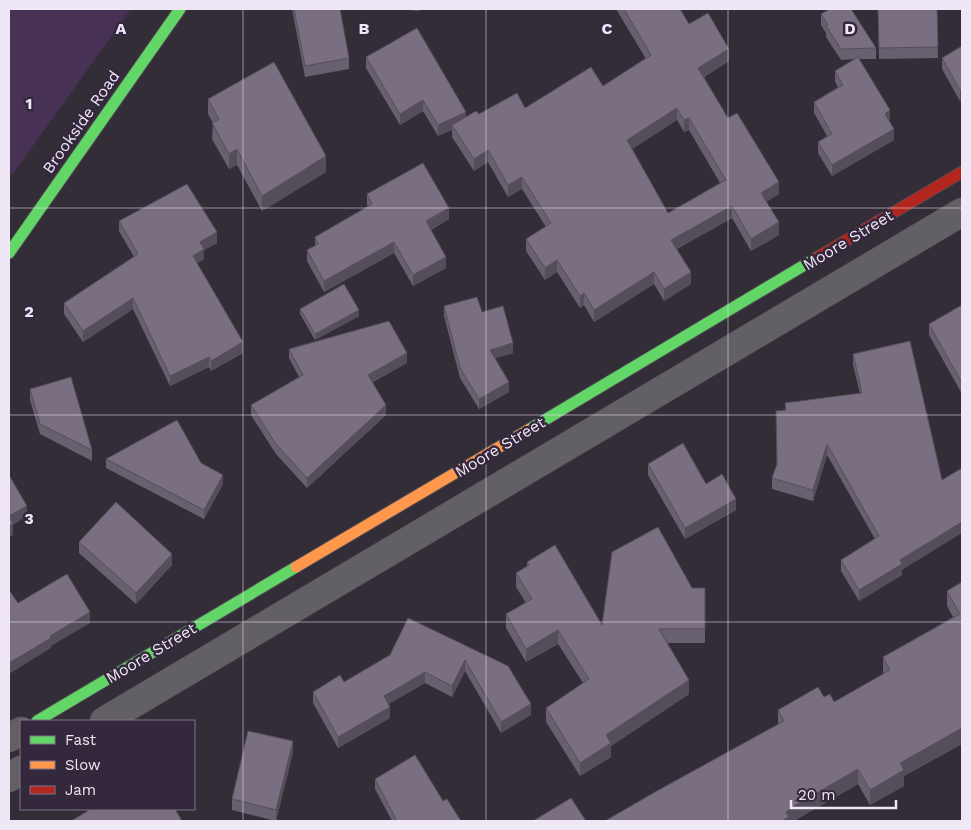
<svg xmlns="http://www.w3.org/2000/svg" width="971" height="830" font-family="'Work Sans',sans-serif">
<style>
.green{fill:#473155}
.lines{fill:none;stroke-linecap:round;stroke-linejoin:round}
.street-casing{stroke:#514c55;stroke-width:29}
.fast-casing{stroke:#514c55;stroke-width:13}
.slow-casing{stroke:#514c55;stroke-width:13}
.jam-casing{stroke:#514c55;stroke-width:13}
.street{stroke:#625f65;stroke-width:28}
.fast{stroke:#63d668;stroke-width:11}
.slow{stroke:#ff974d;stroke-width:11}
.jam{stroke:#b3261e;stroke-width:11}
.wall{fill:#685f6f;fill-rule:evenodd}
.shaded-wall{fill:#554e5a}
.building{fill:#796f81;stroke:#554e5a;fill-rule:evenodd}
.grid{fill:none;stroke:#efe7f5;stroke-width:1;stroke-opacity:0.55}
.labels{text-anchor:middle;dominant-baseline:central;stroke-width:5;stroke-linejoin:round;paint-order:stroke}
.street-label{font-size:16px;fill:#efe7f5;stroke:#34283d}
.grid-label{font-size:16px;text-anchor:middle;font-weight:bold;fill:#efe7f5;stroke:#34283d;stroke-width:5;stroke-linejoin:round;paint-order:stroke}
</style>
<rect width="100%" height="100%" fill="#332d38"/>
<polygon class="green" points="9,9 131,9 12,175 9,173"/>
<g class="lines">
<g class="street-casing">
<g id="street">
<polyline points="104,721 962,212"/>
<polyline points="9,738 21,731"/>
<polyline points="9,778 21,770"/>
</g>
</g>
<g class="fast-casing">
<g id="fast">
<polyline points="9,253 180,9"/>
<polyline points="528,430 818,257"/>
<polyline points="37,721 296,567"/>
</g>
</g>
<g class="slow-casing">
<polyline id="slow" points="296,567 528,430"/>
</g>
<g class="jam-casing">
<polyline id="jam" points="818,257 962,172"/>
</g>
<use href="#street" class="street"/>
<use href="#fast" class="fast"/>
<use href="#slow" class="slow"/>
<use href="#jam" class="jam"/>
</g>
<g class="wall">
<polygon points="292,9 340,9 349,58 349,69 305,77"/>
<polygon points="398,9 420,9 419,11"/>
<path d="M616,9H680L689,24L729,61L704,77L728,118L779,194L766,202L779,235L751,251L732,218L677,249L691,284L664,301L654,284L594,322L584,305L580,308L557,272L545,280L526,251V239L546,227L522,189L508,197L488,162L474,171L452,137V130L438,136L423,111L400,125L366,68V57L466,117L525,108L603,86L646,59ZM677,120L684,132L689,130L720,183L668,213L632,149Z"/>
<polygon points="878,9 937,9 938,58 879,59"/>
<polygon points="821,14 876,48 876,59 859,59 890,121 894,140 832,176 818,153 818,142 827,136 814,113 814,102 838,87 835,82 835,71 855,59 841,60 826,37 826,33 821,25"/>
<polygon points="962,46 962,100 960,101 942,69 942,58"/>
<polygon points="208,99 326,172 262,211 237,165 229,169 212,139 213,123 208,114"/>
<polygon points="367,194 449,219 431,230 446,268 413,286 394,253 324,292 307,261 307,250 315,246 315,237 368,206 367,205"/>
<polygon points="119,221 217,243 204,250 204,259 197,263 243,353 211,371 209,367 170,386 133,309 83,342 64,314 64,303 134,257 119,231"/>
<polygon points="962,305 962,394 929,335 929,324"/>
<polygon points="444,306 482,312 513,353 495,358 509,392 479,409 460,378 444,316"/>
<polygon points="300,309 359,316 315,340 300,314"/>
<polygon points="289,349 407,363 373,382 386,415 307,488 276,454 251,415 251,405 299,377 289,358"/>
<polygon points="853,354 902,570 902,575 859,601 841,571 841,560 875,539 827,455 813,501 772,489 772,478 777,464 785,410 785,403 860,393 853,365"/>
<polygon points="30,389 92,450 92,461 40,434 30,400"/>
<polygon points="106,459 201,463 223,484 204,519 106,468"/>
<polygon points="648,464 706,484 736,510 685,539 648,475"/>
<polygon points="79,542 172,565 136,604 79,553"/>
<polygon points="527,562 602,625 692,588 705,588 705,643 667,643 689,694 611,746 611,757 580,776 546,722 546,708 583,683 558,644 526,662 506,628 506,614 526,603 516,587 516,573 527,566"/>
<polygon points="962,582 962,744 904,776 904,786 870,805 858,784 794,821 605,821 778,725 778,710 824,697 834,702 884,674 883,672 883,657 953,617 947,606 947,591"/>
<polygon points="408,618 508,666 531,715 501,733 465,671 452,697 425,683 388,704 390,718 338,748 313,703 313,692 344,682 390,655"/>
<polygon points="293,752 276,821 232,810 232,799"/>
<polygon points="375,779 443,801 461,821 392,821 375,789"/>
</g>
<g class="shaded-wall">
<polygon points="729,49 729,61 698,80 698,68"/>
<polygon points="962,89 962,100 960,101 960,90"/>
<polygon points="423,100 423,111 400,125 400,114"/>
<polygon points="677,108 677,120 627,152 627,140"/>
<polygon points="890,110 890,121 885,125 885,114"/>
<polygon points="466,112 466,123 452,125 452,130 438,136 438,125"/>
<polygon points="689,118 689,130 684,132 684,120"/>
<polygon points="894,129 894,140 832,176 832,165"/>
<polygon points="237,149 237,165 229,169 229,154"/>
<polygon points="488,150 488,162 474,171 474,159"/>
<polygon points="326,156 326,172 262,211 262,196"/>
<polygon points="522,177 522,189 508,197 508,185"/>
<polygon points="779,182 779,194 761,205 761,193"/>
<polygon points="732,206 732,218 671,252 671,240"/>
<polygon points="449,208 449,219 426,232 426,221"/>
<polygon points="779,222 779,235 751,251 751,239"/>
<polygon points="217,232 217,243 204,250 204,259 193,266 193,256 200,242"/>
<polygon points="394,242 394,253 324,292 324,281"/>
<polygon points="446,257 446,268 413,286 413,275"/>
<polygon points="557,260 557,272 545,280 545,268"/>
<polygon points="654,272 654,284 594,322 594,310"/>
<polygon points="691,272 691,284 664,301 664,289"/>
<polygon points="584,293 584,305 580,308 580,296"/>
<polygon points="133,298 133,309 83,342 83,331"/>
<polygon points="359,310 359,316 315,340 315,334"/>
<polygon points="243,342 243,353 211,371 211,361"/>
<polygon points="513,343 513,353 490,360 490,350"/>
<polygon points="407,353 407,363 368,384 368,375"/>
<polygon points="209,357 209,367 170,386 170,376"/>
<polygon points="509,382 509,392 479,409 479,399"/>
<polygon points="386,405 386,415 307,488 307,478"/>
<polygon points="827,444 827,455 813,501 813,490"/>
<polygon points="223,475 223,484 204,519 204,510"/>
<polygon points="736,499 736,510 685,539 685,528"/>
<polygon points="27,506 27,516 13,525 13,535 9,537 9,516"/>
<polygon points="962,522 962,533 902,570 902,575 859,601 859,590 900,560"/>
<polygon points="172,554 172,565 136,604 136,593"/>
<polygon points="90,612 90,623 51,646 51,648 9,674 9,663 50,636"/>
<polygon points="558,630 558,644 526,662 526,649"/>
<polygon points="465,660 465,671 452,697 452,686"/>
<polygon points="425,672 425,683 384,707 384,696"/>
<polygon points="689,680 689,694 611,746 611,757 580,776 580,763 606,735"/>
<polygon points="531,704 531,715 501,733 501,722"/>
<polygon points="390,707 390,718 338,748 338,737"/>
<polygon points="962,728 962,744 904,776 904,786 870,805 870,790 900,763"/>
<polygon points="293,741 293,752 276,821 276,810"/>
<polygon points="858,769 858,784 794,821 782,821 786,812 796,805"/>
</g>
<g class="building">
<polygon points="294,9 340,9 349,58 305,66"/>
<path d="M624,9H680L689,24L708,13L729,49L698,68L728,118L737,113L779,182L761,193L779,222L751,239L732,206L671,240L691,272L664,289L654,272L594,310L584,293L580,296L557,260L545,268L526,239L551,223L522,177L508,185L488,150L474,159L452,125L476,111L479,114L517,93L525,108L591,67L603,86L651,55ZM677,108L684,120L689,118L726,180L668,213L627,140Z"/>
<polygon points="830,9 851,9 876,48 841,49 826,26 828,25 821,14"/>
<polygon points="878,9 937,9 938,47 879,48"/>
<polygon points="417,28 466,112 438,125 423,100 400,114 366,57"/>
<polygon points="962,46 962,89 960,90 942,58"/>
<polygon points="858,57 890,110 885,114 894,129 832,165 818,142 832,134 814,102 843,85 835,71"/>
<polygon points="274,62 326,156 262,196 237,149 229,154 212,123 219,119 208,99"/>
<polygon points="423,163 449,208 426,221 446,257 413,275 394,242 324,281 307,250 318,244 315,237 372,204 367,194"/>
<polygon points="187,184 217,232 200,242 204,249 193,256 243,342 211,361 209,357 170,376 133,298 83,331 64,303 138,254 119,221"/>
<polygon points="344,284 359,310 315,334 300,309"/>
<polygon points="477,297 482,312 503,306 513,343 490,350 509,382 479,399 460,368 444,306"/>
<polygon points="962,305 962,383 929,324"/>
<polygon points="389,321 407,353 368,375 386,405 307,478 276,444 251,405 303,375 289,349"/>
<polygon points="910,341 942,480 962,468 962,522 900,560 902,564 859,590 841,560 879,536 827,444 813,490 772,478 777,464 776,411 786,410 785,403 862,393 853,354"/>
<polygon points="71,377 92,450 40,424 30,389"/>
<polygon points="177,420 201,463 223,475 204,510 106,459"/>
<polygon points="683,443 706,484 722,474 736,499 685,528 648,464"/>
<polygon points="9,475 27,506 9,516"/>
<polygon points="116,502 172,554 136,593 79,542"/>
<polygon points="9,516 13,524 9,526"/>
<polygon points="658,527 692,588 705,588 705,629 659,629 689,680 606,735 611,743 580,763 546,708 589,679 558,630 526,649 506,614 532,599 516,573 529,565 527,562 555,545 602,625 612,552"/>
<polygon points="67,574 90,612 50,636 51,638 9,663 9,590 18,603"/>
<polygon points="962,582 962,728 900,763 904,770 870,790 858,769 796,805 786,812 789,817 782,821 605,821 655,792 784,721 778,710 818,687 824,697 830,694 834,702 890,670 883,657 960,614 947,591"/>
<polygon points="408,618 508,666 531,704 501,722 465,660 452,686 425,672 384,696 390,707 338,737 313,692 340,675 344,682 390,655"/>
<polygon points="248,731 293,741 276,810 232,799"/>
<polygon points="415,755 443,801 447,799 461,821 397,821 375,779"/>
<polygon points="571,798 586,821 533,821"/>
<polygon points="91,809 175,809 182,821 71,821"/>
</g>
<path class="grid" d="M243,9V821M486,9V821M728,9V821M9,208H962M9,415H962M9,622H962"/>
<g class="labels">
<g class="street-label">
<text transform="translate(81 122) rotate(-55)">Brookside Road</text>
<text transform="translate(848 240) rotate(-31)">Moore Street</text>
<text transform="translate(500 447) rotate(-31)">Moore Street</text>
<text transform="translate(151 653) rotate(-31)">Moore Street</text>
</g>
</g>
<g class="grid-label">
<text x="121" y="34">A</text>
<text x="364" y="34">B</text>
<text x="607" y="34">C</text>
<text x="850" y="34">D</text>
<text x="29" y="109">1</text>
<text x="29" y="317">2</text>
<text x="29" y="524">3</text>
</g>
<rect width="971" height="830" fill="none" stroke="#efe7f5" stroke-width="20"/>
<rect x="20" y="720" width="175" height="90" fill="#34283d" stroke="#7f7487"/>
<rect x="30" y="736" width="25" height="8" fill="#63d668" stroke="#7f7487"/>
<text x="65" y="745" font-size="15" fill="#efe7f5">Fast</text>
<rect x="30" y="761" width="25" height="8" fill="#ff974d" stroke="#7f7487"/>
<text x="65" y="770" font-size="15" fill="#efe7f5">Slow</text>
<rect x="30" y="786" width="25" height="8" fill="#b3261e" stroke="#7f7487"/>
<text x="65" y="795" font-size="15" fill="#efe7f5">Jam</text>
<path d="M791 800v8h105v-8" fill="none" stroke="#efe7f5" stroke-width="2.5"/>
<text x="798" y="800" font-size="15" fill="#efe7f5" stroke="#34283d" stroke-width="4" paint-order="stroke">20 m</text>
</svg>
